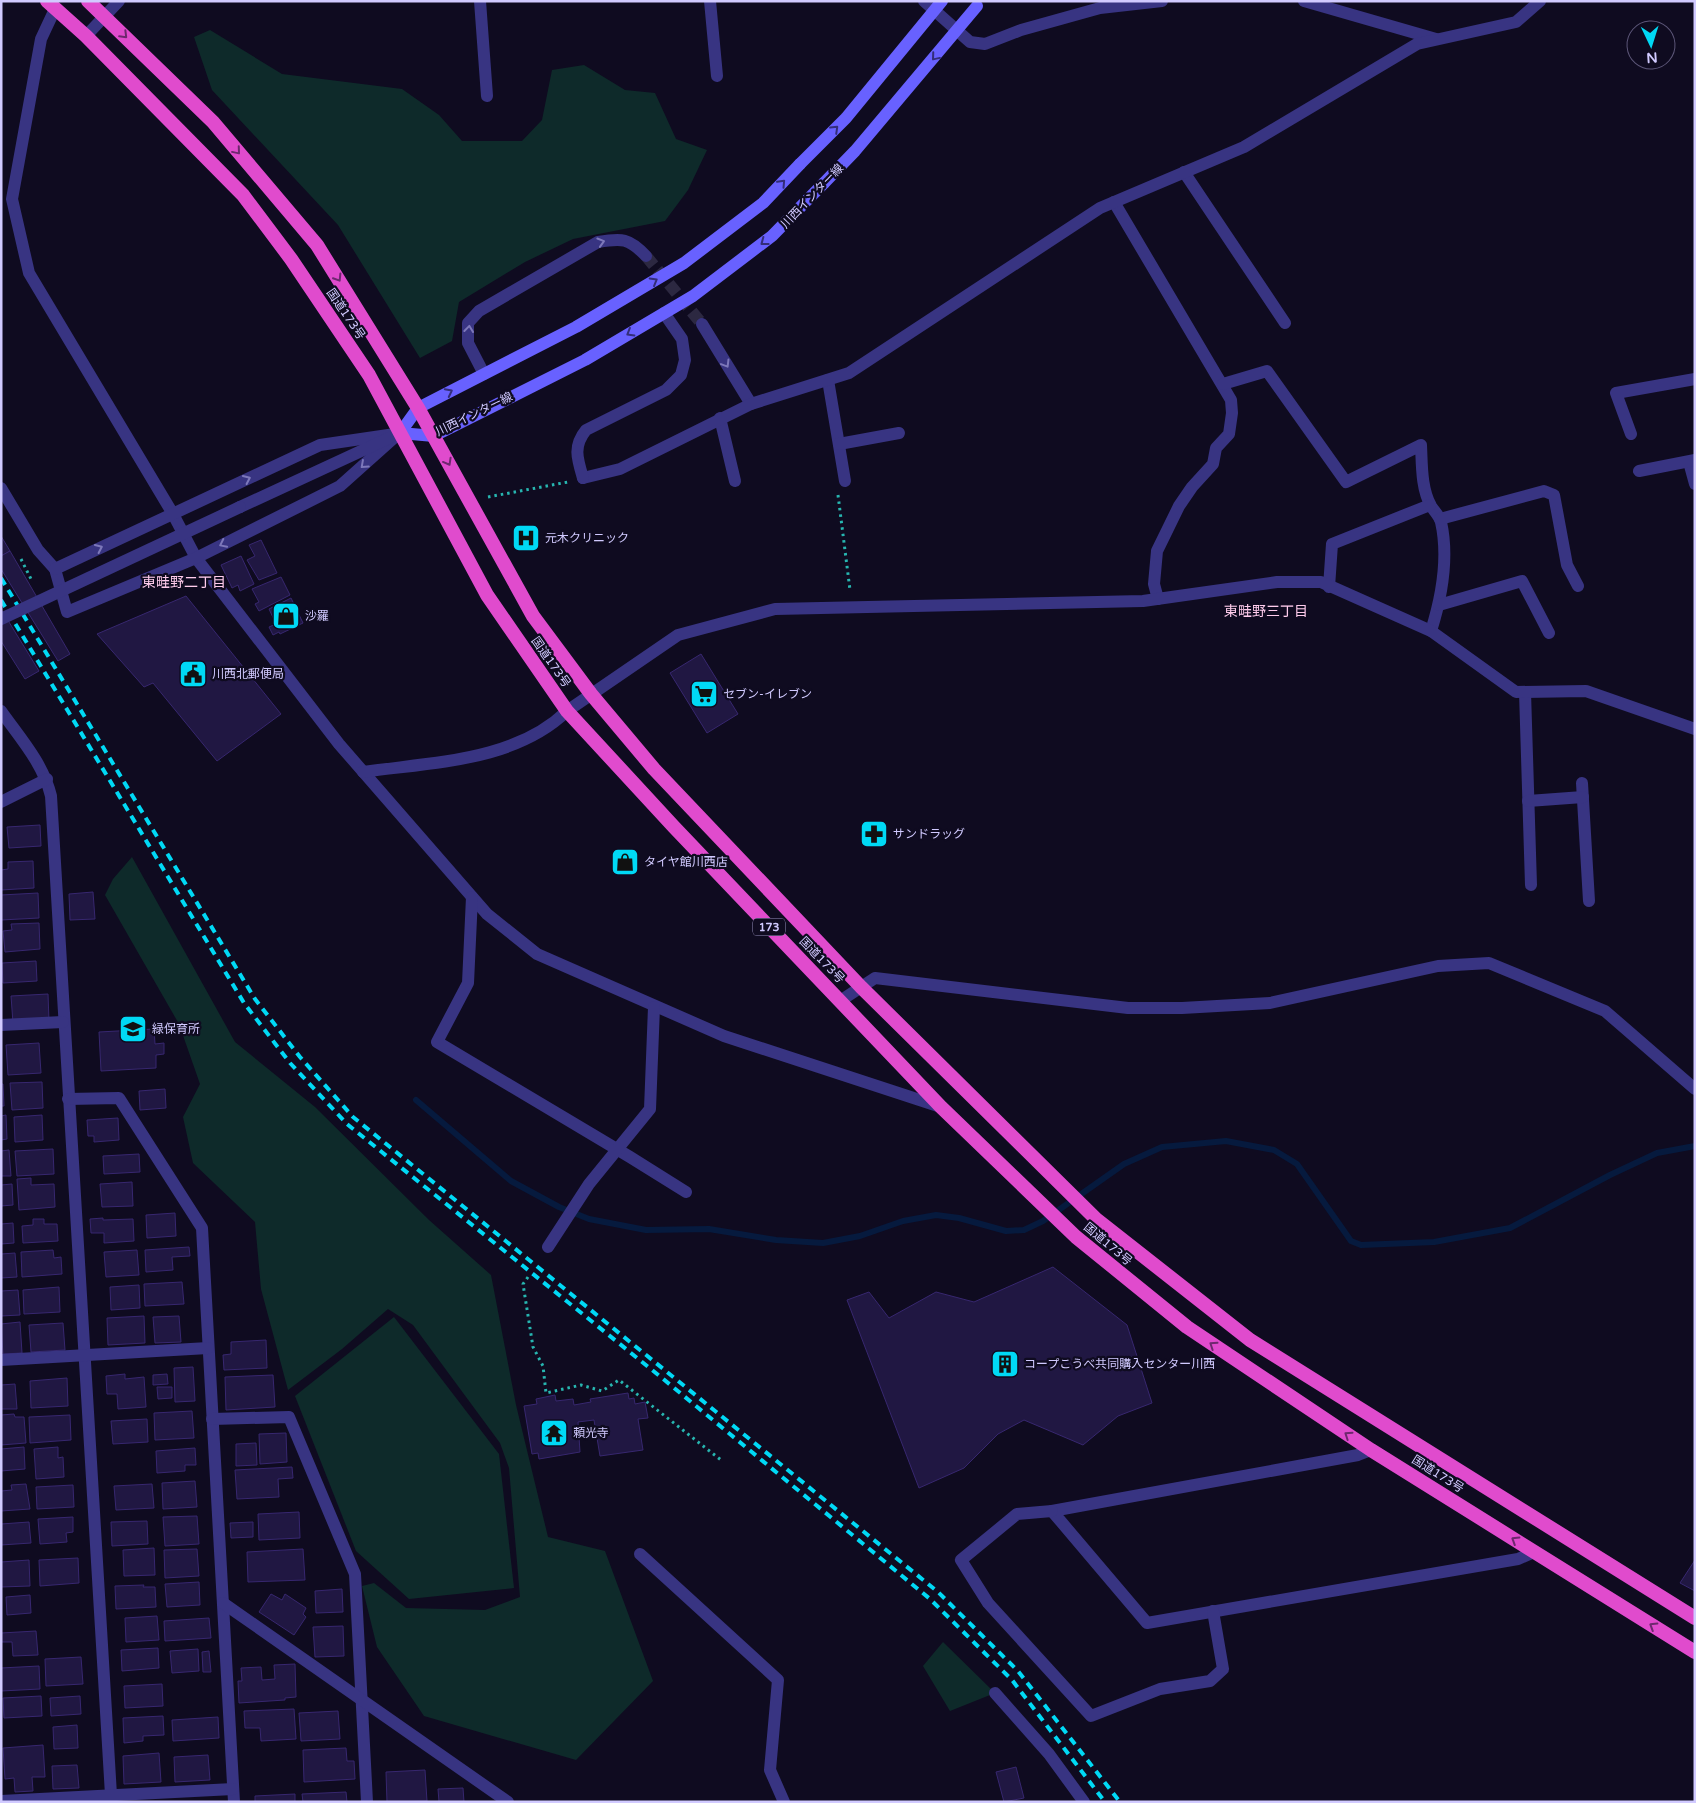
<svg xmlns="http://www.w3.org/2000/svg" width="1696" height="1803" font-family="'Varela Round','Noto Sans JP',sans-serif">
<style>
.green{fill:#0e2a2a}
.lines{fill:none;stroke-linecap:round;stroke-linejoin:round}
.stream{stroke:#061a3e;stroke-width:6}
.building{fill:#201742;stroke:#37276f}
.minor-tunnel{stroke:#2c2841;stroke-width:12;stroke-dasharray:12 6;stroke-linecap:butt}
.path{stroke:#27b6b0;stroke-width:3;stroke-dasharray:2.5 4;stroke-linecap:butt}
.minor{stroke:#383482;stroke-width:12}
.tertiary{stroke:#383482;stroke-width:12}
.secondary{stroke:#6861ff;stroke-width:12}
.trunk{stroke:#e04bcd;stroke-width:14}
.rail{stroke:#00d9f5;stroke-width:4;stroke-dasharray:8 6;stroke-linecap:butt}
.tertiary-bridge{stroke:#383482;stroke-width:12}
.secondary-bridge{stroke:#6861ff;stroke-width:12}
.oneway{stroke:#6d286e}
.oneway2{stroke:#332d79}
.oneway3{stroke:#7d78ba}
.labels{text-anchor:middle;dominant-baseline:central;stroke-width:4.5;stroke-linejoin:round;paint-order:stroke}
.shield{fill:#0f0b20;stroke:#9791bc;stroke-width:1}
.shield-label{font-size:11px;font-weight:bold;fill:#d1caff}
.street-label{font-size:12px;fill:#d1caff;stroke:#0f0b20}
.poi-label{font-size:12px;fill:#d1caff;stroke:#0f0b20;text-anchor:start}
.neighbourhood-label{font-size:14px;fill:#ffccec;stroke:#0f0b20}
</style>
<rect width="100%" height="100%" fill="#0f0b20"/>
<g class="green">
<polygon points="210,30 282,74 402,89 439,115 462,141 522,141 542,120 552,70 584,65 625,90 655,93 676,139 707,150 688,190 665,221 573,239 525,262 459,302 452,341 420,358 338,225 212,90 194,37"/>
<polygon points="132,857 235,1042 315,1107 429,1220 491,1275 516,1405 548,1537 605,1551 653,1681 576,1760 424,1716 377,1647 362,1586 374,1583 406,1608 485,1610 520,1597 509,1468 500,1443 413,1325 388,1309 342,1349 288,1390 261,1289 255,1222 193,1163 183,1117 200,1084 179,1024 105,895 113,879"/>
<polygon points="394,1317 499,1454 514,1588 409,1599 356,1551 295,1396"/>
<polygon points="943,1642 995,1693 950,1711 923,1666"/>
</g>
<g class="lines">
<polyline class="stream" points="416,1100 511,1181 559,1207 589,1219 646,1230 709,1229 776,1240 823,1243 860,1236 903,1221 936,1215 959,1218 1006,1231 1024,1230 1043,1221 1124,1164 1162,1147 1226,1141 1274,1150 1297,1164 1351,1241 1361,1245 1434,1242 1510,1228 1610,1175 1657,1153 1695,1146"/>
</g>
<g class="building">
<polygon points="1,536 10,551 1,556"/>
<polygon points="261,540 277,573 259,580 247,560 255,556 249,545"/>
<polygon points="10,551 70,654 58,661 1,569 1,556"/>
<polygon points="241,556 254,584 240,591 238,585 232,588 221,565"/>
<polygon points="281,577 290,595 259,611 255,604 259,602 252,589"/>
<polygon points="186,596 281,714 217,761 153,683 144,687 97,634"/>
<polygon points="291,598 303,623 280,634 279,632 273,635 269,627 276,624 269,609"/>
<polygon points="1,609 39,671 25,679 1,641"/>
<polygon points="701,654 738,714 707,733 670,673"/>
<polygon points="40,825 41,846 9,848 7,827"/>
<polygon points="33,861 34,888 1,890 1,870 8,869 8,862"/>
<polygon points="93,892 95,919 70,920 69,894"/>
<polygon points="38,893 39,918 1,920 1,895"/>
<polygon points="39,923 40,949 5,952 3,931 12,930 11,924"/>
<polygon points="36,961 37,981 3,983 2,963"/>
<polygon points="48,994 49,1021 13,1023 11,996"/>
<polygon points="154,1029 155,1044 164,1043 164,1054 156,1055 156,1068 101,1071 99,1032"/>
<polygon points="39,1043 41,1073 8,1075 6,1045"/>
<polygon points="42,1082 43,1108 12,1110 10,1083"/>
<polygon points="1,1084 3,1084 4,1106 1,1106"/>
<polygon points="165,1089 166,1108 140,1110 139,1091"/>
<polygon points="6,1115 7,1139 1,1140 1,1116"/>
<polygon points="42,1115 43,1140 15,1142 14,1117"/>
<polygon points="118,1118 119,1140 94,1142 94,1136 88,1136 87,1120"/>
<polygon points="53,1149 54,1174 17,1176 15,1151"/>
<polygon points="9,1150 11,1176 1,1176 1,1151"/>
<polygon points="139,1154 140,1172 104,1174 103,1156"/>
<polygon points="31,1178 31,1185 54,1184 55,1207 19,1210 17,1179"/>
<polygon points="132,1182 133,1206 102,1207 100,1184"/>
<polygon points="12,1184 13,1205 1,1206 1,1185"/>
<polygon points="175,1213 176,1236 147,1238 146,1215"/>
<polygon points="103,1218 103,1220 133,1219 134,1241 104,1243 104,1233 91,1233 90,1219"/>
<polygon points="33,1219 44,1219 44,1224 57,1224 58,1241 23,1243 22,1226 33,1225"/>
<polygon points="13,1223 14,1243 1,1244 1,1224"/>
<polygon points="189,1247 190,1256 172,1257 173,1270 146,1272 145,1250"/>
<polygon points="53,1250 54,1258 61,1257 62,1274 22,1277 21,1252"/>
<polygon points="137,1250 139,1275 106,1277 104,1252"/>
<polygon points="15,1253 17,1277 1,1278 1,1254"/>
<polygon points="1053,1267 1127,1325 1152,1403 1118,1416 1083,1445 1024,1420 998,1434 964,1468 919,1488 847,1300 869,1292 889,1318 936,1292 974,1302"/>
<polygon points="182,1282 184,1304 145,1306 144,1284"/>
<polygon points="139,1285 140,1308 111,1310 110,1287"/>
<polygon points="59,1287 60,1312 24,1314 23,1290"/>
<polygon points="18,1290 20,1315 1,1316 1,1291"/>
<polygon points="144,1316 145,1343 108,1345 107,1318"/>
<polygon points="179,1316 181,1342 155,1343 153,1317"/>
<polygon points="20,1322 22,1353 3,1354 1,1324"/>
<polygon points="63,1323 65,1350 31,1352 29,1325"/>
<polygon points="266,1340 267,1368 224,1370 223,1355 231,1354 231,1342"/>
<polygon points="193,1367 195,1401 175,1402 174,1368"/>
<polygon points="125,1374 125,1379 144,1377 146,1407 118,1409 117,1394 107,1394 106,1376"/>
<polygon points="167,1374 168,1384 153,1385 153,1375"/>
<polygon points="273,1375 275,1407 226,1410 225,1377"/>
<polygon points="67,1378 68,1406 31,1408 30,1381"/>
<polygon points="15,1384 17,1409 1,1409 1,1385"/>
<polygon points="157,1387 172,1387 172,1398 158,1399"/>
<polygon points="628,1393 629,1399 634,1398 635,1404 645,1402 648,1418 638,1419 643,1450 600,1456 594,1420 578,1422 580,1452 539,1459 538,1453 532,1454 524,1406 537,1404 536,1399 555,1395 556,1401 573,1399 574,1405 591,1402 590,1399"/>
<polygon points="192,1411 194,1438 155,1440 154,1413"/>
<polygon points="14,1414 15,1417 24,1417 26,1443 1,1445 1,1415"/>
<polygon points="70,1415 71,1440 30,1443 29,1417"/>
<polygon points="147,1419 148,1442 113,1444 111,1421"/>
<polygon points="286,1433 287,1462 260,1464 259,1434"/>
<polygon points="256,1443 257,1465 236,1466 236,1444"/>
<polygon points="24,1447 25,1469 1,1471 1,1449"/>
<polygon points="58,1447 58,1458 63,1457 64,1477 36,1479 34,1449"/>
<polygon points="195,1448 196,1465 185,1465 185,1471 157,1473 156,1451"/>
<polygon points="292,1467 293,1478 278,1479 279,1497 237,1499 235,1470"/>
<polygon points="195,1481 197,1507 163,1509 162,1483"/>
<polygon points="26,1484 30,1509 1,1511 1,1491 12,1490 11,1485"/>
<polygon points="152,1484 154,1508 116,1510 114,1486"/>
<polygon points="73,1485 74,1507 37,1509 36,1487"/>
<polygon points="299,1512 300,1538 259,1540 258,1514"/>
<polygon points="197,1516 199,1544 165,1546 163,1517"/>
<polygon points="73,1517 73,1532 66,1533 67,1542 40,1544 38,1519"/>
<polygon points="147,1521 148,1544 112,1546 111,1522"/>
<polygon points="29,1522 31,1543 1,1545 1,1524"/>
<polygon points="253,1522 253,1537 231,1538 230,1523"/>
<polygon points="154,1548 155,1575 124,1576 123,1550"/>
<polygon points="197,1549 199,1576 165,1578 164,1550"/>
<polygon points="303,1549 305,1580 248,1582 247,1552"/>
<polygon points="78,1558 79,1583 40,1586 39,1560"/>
<polygon points="29,1560 30,1586 1,1587 1,1562"/>
<polygon points="1695,1560 1695,1591 1680,1583"/>
<polygon points="199,1582 200,1605 167,1607 165,1584"/>
<polygon points="144,1585 143,1587 155,1587 156,1607 116,1609 115,1586"/>
<polygon points="342,1589 343,1612 316,1613 315,1591"/>
<polygon points="271,1594 282,1600 285,1594 306,1608 303,1614 306,1617 294,1635 259,1612"/>
<polygon points="30,1595 31,1613 7,1615 6,1597"/>
<polygon points="157,1616 159,1640 126,1642 125,1618"/>
<polygon points="209,1618 211,1638 165,1641 164,1621"/>
<polygon points="343,1626 344,1656 315,1657 313,1627"/>
<polygon points="36,1631 38,1655 13,1656 12,1642 1,1642 1,1633"/>
<polygon points="158,1648 159,1668 122,1671 121,1650"/>
<polygon points="198,1649 199,1671 172,1673 170,1651"/>
<polygon points="209,1651 211,1672 203,1672 202,1652"/>
<polygon points="81,1657 83,1684 46,1686 45,1659"/>
<polygon points="295,1664 296,1697 285,1698 285,1700 239,1703 238,1681 242,1681 241,1668 261,1667 262,1680 275,1679 274,1665"/>
<polygon points="39,1666 40,1689 1,1691 1,1668"/>
<polygon points="162,1684 163,1706 125,1708 124,1686"/>
<polygon points="41,1696 42,1716 4,1718 3,1698"/>
<polygon points="80,1696 81,1714 51,1716 50,1698"/>
<polygon points="294,1709 296,1739 261,1741 260,1728 245,1728 244,1711"/>
<polygon points="338,1711 340,1739 301,1741 299,1713"/>
<polygon points="163,1716 164,1735 143,1736 143,1741 124,1743 123,1718"/>
<polygon points="218,1717 219,1738 173,1741 172,1720"/>
<polygon points="77,1725 78,1748 54,1749 53,1727"/>
<polygon points="43,1745 45,1777 32,1777 33,1791 15,1792 14,1778 5,1779 3,1748"/>
<polygon points="346,1748 347,1761 354,1761 355,1779 304,1782 303,1750"/>
<polygon points="159,1753 161,1782 124,1784 123,1756"/>
<polygon points="208,1755 210,1780 175,1782 174,1757"/>
<polygon points="77,1765 79,1788 53,1789 52,1766"/>
<polygon points="1016,1767 1024,1798 1004,1802 996,1772"/>
<polygon points="425,1770 427,1801 387,1802 386,1772"/>
<polygon points="463,1788 464,1802 439,1802 438,1789"/>
<polygon points="346,1792 347,1802 303,1802 302,1794"/>
<polygon points="295,1794 295,1802 255,1802 255,1796"/>
</g>
<g class="lines">
<polyline class="minor-tunnel" points="646,256 702,324"/>
<g class="path">
<polyline points="838,495 850,590"/>
<polyline points="488,497 568,482"/>
<polyline points="21,559 32,581"/>
<polyline points="528,1277 523,1284 533,1347 543,1366 546,1393 581,1385 602,1391 619,1380 721,1460"/>
</g>
<g class="minor">
<polyline points="480,1 487,96"/>
<polyline points="710,1 717,76"/>
<polyline points="924,1 970,42 985,44 1021,30 1100,8 1162,1"/>
<polyline points="1304,1 1436,39"/>
<polyline points="55,9 41,39 12,199 29,273 173,514 196,558 339,744 487,914 537,954 724,1036 941,1107"/>
<polyline points="86,36 119,1"/>
<polyline points="1184,172 1285,323"/>
<polyline points="1114,202 1231,400 1232,413 1229,434 1216,448 1213,464 1192,487 1179,506 1157,551 1154,584 1158,599"/>
<polyline points="702,324 751,404"/>
<path d="M484,374L468,343V323L479,311L598,242C622,238 629,238 646,256"/>
<polyline points="828,380 845,481"/>
<path d="M1223,384L1267,371L1346,482L1421,445C1422,464 1421,488 1431,506C1434,511 1439,515 1441,522C1449,558 1442,596 1431,631"/>
<polyline points="720,418 735,481"/>
<polyline points="1631,434 1616,393 1695,379"/>
<polyline points="839,444 899,433"/>
<polyline points="1689,462 1695,484"/>
<polyline points="1639,471 1695,460"/>
<polyline points="583,478 620,469 751,404 849,373 1100,208 1244,147 1417,44 1516,22 1540,1"/>
<polyline points="1,488 38,550 55,569 67,612 196,558 340,486 396,436"/>
<polyline points="1440,519 1544,491 1554,495 1567,565 1578,586"/>
<polyline points="55,569 320,445 395,434"/>
<polyline points="1329,587 1332,544 1430,505"/>
<polyline points="1439,605 1522,581 1549,633"/>
<polyline points="1525,692 1531,885"/>
<path d="M1,711C20,738 43,763 51,796L111,1795"/>
<path d="M363,772C432,762 514,762 567,711L678,635L775,609L1143,601L1277,582H1321L1431,631L1516,692L1586,691L1695,729"/>
<polyline points="1582,783 1589,901"/>
<polyline points="1528,801 1583,797"/>
<polyline points="1,802 47,779"/>
<polyline points="472,897 468,983 437,1042 630,1157 686,1192"/>
<polyline points="840,1001 875,978 1128,1008 1182,1008 1270,1003 1438,966 1489,963 1605,1011 1695,1089"/>
<polyline points="1,1025 63,1022"/>
<polyline points="68,1099 119,1098 202,1228 234,1802"/>
<polyline points="548,1247 589,1184 650,1109 654,1007"/>
<polyline points="1,1360 208,1348"/>
<polyline points="212,1419 289,1417 355,1574 367,1802"/>
<polyline points="1371,1450 1358,1455 1052,1511 1147,1623 1518,1559 1534,1552"/>
<polyline points="1052,1511 1017,1514 961,1560 988,1603 1091,1716 1160,1689 1210,1681 1223,1669 1213,1611"/>
<polyline points="640,1554 778,1680 770,1770 784,1802"/>
<polyline points="223,1603 508,1802"/>
<polyline points="995,1693 1049,1754 1084,1802"/>
<polyline points="1,1801 233,1789"/>
</g>
<g class="tertiary">
<path d="M583,478C577,458 573,446 586,430L666,390L681,375L685,360L682,339L664,313"/>
<polyline points="240,507 400,433"/>
</g>
<g class="secondary">
<polyline points="400,433 434,436 585,360 693,296 772,236 824,183"/>
<polyline points="400,433 418,408 576,327 684,263 763,203 800,164"/>
</g>
<g class="trunk">
<polyline points="47,1 86,36 243,195 291,259 369,375 487,595 567,711 674,827 941,1107 1076,1237 1187,1327 1371,1450 1695,1652"/>
<polyline points="88,1 213,122 317,245 418,408 533,616 591,694 654,769 861,987 1096,1219 1250,1340 1695,1618"/>
</g>
<g class="rail">
<polyline points="1,578 255,999 300,1057 353,1117 938,1592 1018,1671 1120,1802"/>
<polyline points="1,600 244,1003 290,1063 347,1124 662,1378 930,1599 1012,1680 1105,1802"/>
</g>
<polyline class="tertiary-bridge" points="1,619 240,507"/>
<g class="secondary-bridge">
<polyline points="800,164 846,118 942,1"/>
<polyline points="824,183 855,151 977,6"/>
</g>
</g>
<defs><path id="oneway-chevron" d="M-2-3.5L2.5 0L-2 3.5" fill="none" stroke-width="1.6" stroke-linecap="round" stroke-linejoin="round" transform="scale(1.25)"/></defs>
<g class="oneway">
<use href="#oneway-chevron" transform="translate(124 35) rotate(45)"/>
<use href="#oneway-chevron" transform="translate(237 151) rotate(50)"/>
<use href="#oneway-chevron" transform="translate(338 278) rotate(58)"/>
<use href="#oneway-chevron" transform="translate(448 462) rotate(61)"/>
<use href="#oneway-chevron" transform="translate(1213 1345) rotate(-146)"/>
<use href="#oneway-chevron" transform="translate(1348 1435) rotate(-146)"/>
<use href="#oneway-chevron" transform="translate(1515 1540) rotate(-148)"/>
<use href="#oneway-chevron" transform="translate(1653 1626) rotate(-148)"/>
</g>
<g class="oneway2">
<use href="#oneway-chevron" transform="translate(935 57) rotate(130)"/>
<use href="#oneway-chevron" transform="translate(835 129) rotate(-44)"/>
<use href="#oneway-chevron" transform="translate(782 183) rotate(-47)"/>
<use href="#oneway-chevron" transform="translate(764 242) rotate(143)"/>
<use href="#oneway-chevron" transform="translate(654 281) rotate(-30)"/>
<use href="#oneway-chevron" transform="translate(630 333) rotate(149)"/>
<use href="#oneway-chevron" transform="translate(449 392) rotate(-27)"/>
</g>
<g class="oneway3">
<use href="#oneway-chevron" transform="translate(601 242) rotate(-17)"/>
<use href="#oneway-chevron" transform="translate(469 329) rotate(-83)"/>
<use href="#oneway-chevron" transform="translate(726 364) rotate(59)"/>
<use href="#oneway-chevron" transform="translate(364 465) rotate(138)"/>
<use href="#oneway-chevron" transform="translate(247 479) rotate(-25)"/>
<use href="#oneway-chevron" transform="translate(223 544) rotate(154)"/>
<use href="#oneway-chevron" transform="translate(99 548) rotate(-25)"/>
</g>
<defs>
<g id="hospital-square" transform="scale(1.4375)"><rect x="-9" y="-9" width="18" height="18" rx="4" fill="#00d9f5" stroke="#0f0b20"/><path d="M-5-5h3v3.5h4V-5h3V5h-3V1.5h-4V5h-3Z" fill="#111"/></g>
<g id="shop-square" transform="scale(1.4375)"><rect x="-9" y="-9" width="18" height="18" rx="4" fill="#00d9f5" stroke="#0f0b20"/><path d="M-5-2.5h2.3a2.7 3.5 0 0 1 5.4 0H5L5.5 6h-11ZM-1.5-2.5h3a1.5 2.3 0 0 0-3 0Z" fill="#111"/></g>
<g id="civic-square" transform="scale(1.4375)"><rect x="-9" y="-9" width="18" height="18" rx="4" fill="#00d9f5" stroke="#0f0b20"/><path d="M-.6-6.5H3V-4.5H.6V-3L4-1V1h2V6H-6V1h2V-1L-.6-3ZM-1.2 2.5V6h2.4V2.5Z" fill="#111"/></g>
<g id="supermarket-square" transform="scale(1.4375)"><rect x="-9" y="-9" width="18" height="18" rx="4" fill="#00d9f5" stroke="#0f0b20"/><path d="M-6-5.5h2.5l.6 2H6L4.5 2H-2.5L-4.4-4H-6ZM-1.5 3.2a1.3 1.3 0 1 0 .1 0ZM3 3.2a1.3 1.3 0 1 0 .1 0Z" fill="#111"/></g>
<g id="pharmacy-square" transform="scale(1.4375)"><rect x="-9" y="-9" width="18" height="18" rx="4" fill="#00d9f5" stroke="#0f0b20"/><path d="M-2-6h4v4h4v4h-4v4h-4v-4h-4v-4h4Z" fill="#111"/></g>
<g id="school-square" transform="scale(1.4375)"><rect x="-9" y="-9" width="18" height="18" rx="4" fill="#00d9f5" stroke="#0f0b20"/><path d="M0-5L7-2L0 1L-7-2ZM-4 1L0 2.5L4 1V4Q0 6-4 4Z" fill="#111"/></g>
<g id="building-square" transform="scale(1.4375)"><rect x="-9" y="-9" width="18" height="18" rx="4" fill="#00d9f5" stroke="#0f0b20"/><path d="M-4-6H4V6H1V3H-1V6H-4ZM-2.5-4.3h1.7v1.8h-1.7ZM.8-4.3h1.7v1.8H.8ZM-2.5-1h1.7V.8h-1.7ZM.8-1h1.7V.8H.8Z" fill="#111"/></g>
<g id="temple-square" transform="scale(1.4375)"><rect x="-9" y="-9" width="18" height="18" rx="4" fill="#00d9f5" stroke="#0f0b20"/><path d="M0-6L5-2H3V0L6.5 2.5H4V6H1.5V3h-3V6H-4V2.5H-6.5L-3 0V-2H-5Z" fill="#111"/></g>
</defs>
<g fill-rule="evenodd">
<use href="#hospital-square" x="526" y="538"/>
<use href="#shop-square" x="286" y="616"/>
<use href="#civic-square" x="193" y="674"/>
<use href="#supermarket-square" x="704" y="694"/>
<use href="#pharmacy-square" x="874" y="834"/>
<use href="#shop-square" x="625" y="862"/>
<use href="#school-square" x="133" y="1029"/>
<use href="#building-square" x="1005" y="1364"/>
<use href="#temple-square" x="554" y="1433"/>
</g>
<g class="labels">
<rect class="shield" x="753" y="918.5" width="32" height="17" rx="4"/>
<g class="shield-label">
<text x="769" y="927">173</text>
</g>
<g class="street-label">
<text transform="translate(812 196) rotate(-46)">川西インター線</text>
<text transform="translate(346 314) rotate(56)">国道173号</text>
<text transform="translate(474 414) rotate(-26)">川西インター線</text>
<text transform="translate(551 662) rotate(55)">国道173号</text>
<text transform="translate(822 960) rotate(46)">国道173号</text>
<text transform="translate(1108 1244) rotate(40)">国道173号</text>
<text transform="translate(1438 1474) rotate(32)">国道173号</text>
</g>
<g class="poi-label">
<text x="545" y="538">元木クリニック</text>
<text x="305" y="616">沙羅</text>
<text x="212" y="674">川西北郵便局</text>
<text x="723" y="694">セブン-イレブン</text>
<text x="893" y="834">サンドラッグ</text>
<text x="644" y="862">タイヤ館川西店</text>
<text x="152" y="1029">緑保育所</text>
<text x="1024" y="1364">コープこうべ共同購入センター川西</text>
<text x="573" y="1433">頼光寺</text>
</g>
<g class="neighbourhood-label">
<text x="184" y="582">東畦野二丁目</text>
<text x="1266" y="611">東畦野三丁目</text>
</g>
</g>
<rect width="1696" height="1803" fill="none" stroke="#d1caff" stroke-width="5"/>
<g transform="translate(1651 45) rotate(176)"><circle r="24" fill="#0f0b20" stroke="#5d5779"/>
<path d="M0-4L9 19L0 12L-9 19Z" fill="#00d9f5"/>
<text y="-8" font-size="14" font-weight="bold" text-anchor="middle" fill="#d1caff">N</text>
</g>
</svg>
